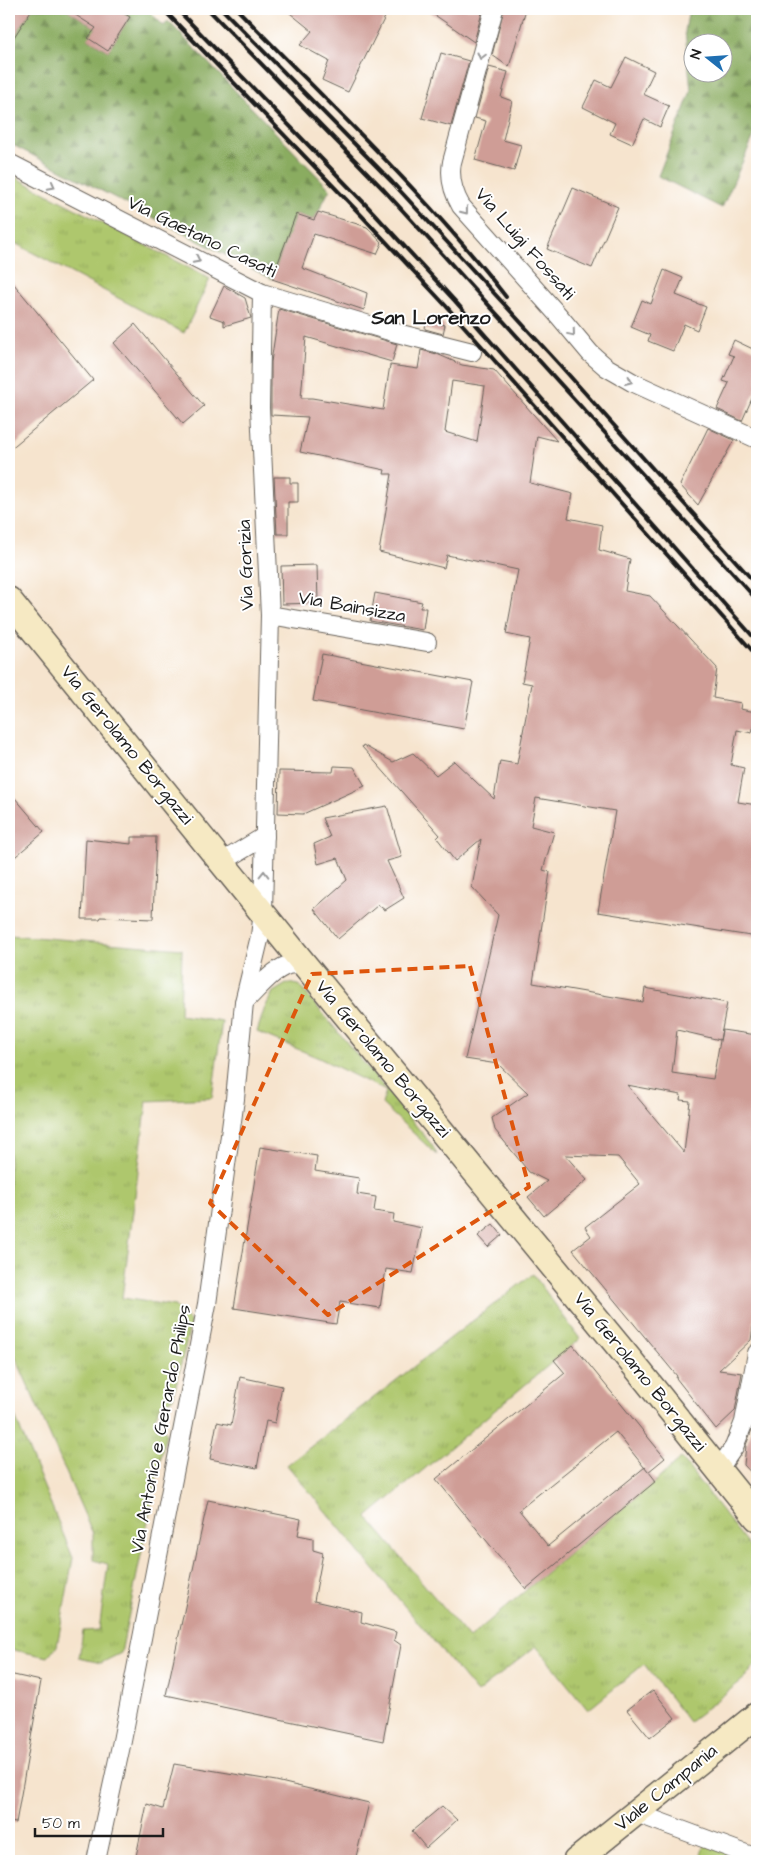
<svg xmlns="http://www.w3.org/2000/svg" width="766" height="1870" font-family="'Architects Daughter',sans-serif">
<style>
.grass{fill:url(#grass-tufts);stroke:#657244}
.forest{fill:url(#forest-firs);stroke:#53643e;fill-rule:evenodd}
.building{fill:#cf9d96;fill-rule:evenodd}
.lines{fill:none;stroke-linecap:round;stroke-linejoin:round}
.street-casing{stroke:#68625a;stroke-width:20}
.secondary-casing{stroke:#68625a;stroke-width:28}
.street{stroke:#fff;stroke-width:18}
.secondary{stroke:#f6e9c3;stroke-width:25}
.rail{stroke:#1c1c1c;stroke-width:4}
.oneway{stroke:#999}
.marked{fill:none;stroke:#de560d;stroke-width:4;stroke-dasharray:10 6;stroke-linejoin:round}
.labels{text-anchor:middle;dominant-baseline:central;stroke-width:4;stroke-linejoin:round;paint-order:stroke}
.street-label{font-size:19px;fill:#1c1c1c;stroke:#fff}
.neighbourhood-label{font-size:20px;font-weight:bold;fill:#1c1c1c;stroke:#fff}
</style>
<defs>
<pattern id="grass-tufts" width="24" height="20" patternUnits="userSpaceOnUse" patternTransform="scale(1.25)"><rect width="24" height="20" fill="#aec76d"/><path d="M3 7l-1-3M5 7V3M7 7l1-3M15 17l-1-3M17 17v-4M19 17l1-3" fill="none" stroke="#95aa5e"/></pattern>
<pattern id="forest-firs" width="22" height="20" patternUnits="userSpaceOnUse" patternTransform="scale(1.25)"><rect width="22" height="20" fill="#8aac60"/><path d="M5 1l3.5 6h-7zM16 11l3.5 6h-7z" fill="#708b4e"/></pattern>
</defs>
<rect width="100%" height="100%" fill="#fff"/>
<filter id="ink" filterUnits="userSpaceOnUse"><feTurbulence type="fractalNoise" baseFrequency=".02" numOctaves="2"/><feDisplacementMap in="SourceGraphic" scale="10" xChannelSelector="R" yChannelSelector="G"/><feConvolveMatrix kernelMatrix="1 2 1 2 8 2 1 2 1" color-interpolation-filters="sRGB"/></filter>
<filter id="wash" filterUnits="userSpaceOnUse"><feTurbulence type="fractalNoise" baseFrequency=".0096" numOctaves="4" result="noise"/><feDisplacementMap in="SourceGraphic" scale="20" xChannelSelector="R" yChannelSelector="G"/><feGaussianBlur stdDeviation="1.12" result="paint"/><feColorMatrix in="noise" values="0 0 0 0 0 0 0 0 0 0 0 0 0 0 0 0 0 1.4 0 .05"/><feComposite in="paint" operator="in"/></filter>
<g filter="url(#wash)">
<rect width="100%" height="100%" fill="#f6e4ce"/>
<g class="grass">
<polygon points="9,174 210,279 184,333 9,240"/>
<polygon points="9,935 182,949 180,1015 222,1021 212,1098 147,1101 122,1298 175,1306 191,1322 173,1398 159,1406 155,1420 166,1432 121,1653 101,1663 79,1658 83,1631 99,1630 108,1564 93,1560 93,1534 9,1342"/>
<polygon points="288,983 299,985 432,1145 437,1155 382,1104 386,1091 319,1058 257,1032 264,1010 273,992"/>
<polygon points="533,1274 580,1339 367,1517 469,1638 656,1481 681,1458 757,1556 757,1663 745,1678 689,1722 644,1664 588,1710 536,1646 477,1693 287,1465"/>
<polygon points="9,1402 73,1558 57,1646 48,1657 9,1649"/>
<polygon points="705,1842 752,1861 699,1861"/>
</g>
<g class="forest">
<polygon points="32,9 66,9 96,28 89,39 108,51 130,17 117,9 147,9 164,26 168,21 330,189 314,220 296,214 272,279 9,143 9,45"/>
<path d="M689,9H757V129L722,208L658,176L691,91L685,31ZM694,42H724V72H694Z"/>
</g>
<g id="blocks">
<g class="building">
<polygon points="9,9 32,9 9,45"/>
<polygon points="66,9 117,9 130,17 108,51 88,38 96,28"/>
<polygon points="285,9 389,9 348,92 322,80 329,61 300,45 312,31"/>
<polygon points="426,9 483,9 474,42"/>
<polygon points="504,9 526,9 509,67 492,55"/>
<polygon points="441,53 469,61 451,126 422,118"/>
<polygon points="626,57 654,71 643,94 669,106 660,127 644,119 632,144 610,134 615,123 583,107 596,80 611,87"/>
<polygon points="489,67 508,72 501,97 512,101 503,140 521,145 514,171 475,160 486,121 475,118"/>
<polygon points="573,188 618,207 592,268 547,249"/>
<polygon points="318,212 367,227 382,243 377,254 314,234 302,268 367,293 364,310 272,279 296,214 314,220"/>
<polygon points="664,270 683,278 676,295 706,307 697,330 684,324 673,351 648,341 650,335 631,327 642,300 651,304"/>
<polygon points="9,278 93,380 9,450"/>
<polygon points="224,286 245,298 251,318 224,326 224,321 210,316"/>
<path d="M279,309L397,344L392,362L306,337L301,398H312L383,410L390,365L418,369L421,350L437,354L462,365L494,370L557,441L537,436L530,483L573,494L568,518L602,525L599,550L630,559L625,591L650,596L717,668L713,698L741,703L740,709L756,712L752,733L737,730L731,765L744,768L738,802L757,805V937L598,912L615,811L536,798L531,826L554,832L543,870L550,872L533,983L643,1002L645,988L727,1003L720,1040L677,1030L672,1073L713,1079L722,1030L757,1035V1300L751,1340L719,1370L742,1373L735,1411L716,1429L676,1378L677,1376L573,1250L591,1236L585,1227L640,1184L618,1157L565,1155L587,1180L544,1216L528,1197L547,1181L529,1172L495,1130L492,1118L528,1093L498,1064L465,1059L498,915L472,887L481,839L455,861L437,838L440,835L362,747L363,745L393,762L413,753L436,775L454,761L494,799L500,761L517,764L532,684L522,682L530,639L506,634L518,570L447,555L444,568L379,552L392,474H384L385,470L300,452L308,417L271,415V362ZM452,381L485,386L477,442L445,432ZM627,1085L681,1095L680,1100L690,1101L684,1153Z"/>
<polygon points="426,321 445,325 443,334 425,329"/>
<polygon points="135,324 204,406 183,424 114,343"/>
<polygon points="734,340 757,351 757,387 742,421 717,409 729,383 723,381 734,356 728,354"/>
<polygon points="708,428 734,440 698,505 680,485"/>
<polygon points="274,477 290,477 290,483 298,483 298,502 288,502 288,534 277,534"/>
<polygon points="317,565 318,603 282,604 281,566"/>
<polygon points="375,593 422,602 420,608 426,608 423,630 370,621"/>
<polygon points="322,654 473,682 464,729 313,701"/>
<polygon points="334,766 354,767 365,786 303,814 278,813 279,771 333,772"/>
<polygon points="9,791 44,832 9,862"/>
<polygon points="387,806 402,857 387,861 404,898 385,910 378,905 338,939 314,909 347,880 338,858 318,864 314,844 330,837 322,818"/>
<polygon points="131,837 156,837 153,919 101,917 100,919 82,919 86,839 131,844"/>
<polygon points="260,1147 317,1156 315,1171 359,1178 357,1194 376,1197 374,1211 394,1214 393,1222 422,1228 413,1273 386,1269 380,1308 340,1302 336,1324 234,1308"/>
<polygon points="493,1224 502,1235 488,1247 478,1236"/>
<polygon points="573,1345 665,1458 648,1472 616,1432 519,1510 548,1546 645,1467 656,1481 526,1589 436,1479 565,1373 554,1360"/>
<polygon points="240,1377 282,1386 275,1423 266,1421 257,1468 210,1459 217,1422 231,1425"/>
<polygon points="753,1427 757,1427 757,1479 744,1465 746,1445"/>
<polygon points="208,1500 301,1519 298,1535 313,1538 313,1550 323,1553 314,1601 362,1612 361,1622 396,1632 394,1640 401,1645 383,1741 166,1695"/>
<polygon points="9,1674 41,1681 16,1823 9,1822"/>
<polygon points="653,1690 675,1718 650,1738 627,1710"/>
<polygon points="174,1764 276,1781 369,1803 355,1861 135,1861 147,1804 163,1809"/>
<polygon points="442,1806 457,1820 426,1848 412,1831"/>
</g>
</g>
</g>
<g filter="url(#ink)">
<use href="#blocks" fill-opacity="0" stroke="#68625a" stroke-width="1"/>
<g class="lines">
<g class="street-casing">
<g id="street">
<path d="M494,9L452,162C449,178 453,192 461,206L559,316L590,353L606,367L632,382L757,439"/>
<polyline points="9,163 262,293 393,332 472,352"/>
<polyline points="270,615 427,642"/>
<polyline points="222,862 265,836"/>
<path d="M244,1002C257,990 271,971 288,965C293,964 299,964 304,964"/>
<polyline points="719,1469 734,1447 744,1422 757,1353"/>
<polyline points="636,1813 757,1858"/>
<polyline points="96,1861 122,1741 207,1304 235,1099 244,1002 260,936 263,912 270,615 260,408 262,293"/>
</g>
</g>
<g class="secondary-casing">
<g id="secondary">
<polyline points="9,600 304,964 639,1371 757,1518"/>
<polyline points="576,1861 757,1715"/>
</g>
</g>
<use href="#street" class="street"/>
<use href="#secondary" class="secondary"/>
<g class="rail">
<polyline points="163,9 362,216 446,306 757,656"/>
<polyline points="177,9 369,208 454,300 757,641"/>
<polyline points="208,9 384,190 757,600"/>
<polyline points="222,9 392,182 559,364 757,585"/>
<path d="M237,9C328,103 426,194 506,297"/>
</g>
</g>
<defs><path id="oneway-chevron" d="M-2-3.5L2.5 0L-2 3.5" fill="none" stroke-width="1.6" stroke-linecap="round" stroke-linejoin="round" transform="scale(1.25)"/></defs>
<g class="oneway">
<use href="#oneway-chevron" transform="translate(481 56) rotate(105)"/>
<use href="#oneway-chevron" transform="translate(52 186) rotate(28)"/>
<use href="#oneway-chevron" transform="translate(465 211) rotate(52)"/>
<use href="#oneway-chevron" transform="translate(197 260) rotate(27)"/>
<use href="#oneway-chevron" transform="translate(572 333) rotate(50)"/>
<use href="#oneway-chevron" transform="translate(629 381) rotate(25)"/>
<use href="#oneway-chevron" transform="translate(264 874) rotate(-89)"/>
</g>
</g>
<path class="marked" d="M470,966L529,1187L328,1315L210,1203L312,974Z"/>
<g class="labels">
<g class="street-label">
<text transform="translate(202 237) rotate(26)">Via Gaetano Casati</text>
<text transform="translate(525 244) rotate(49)">Via Luigi Fossati</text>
<text transform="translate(246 565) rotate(-92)">Via Gorizia</text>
<text transform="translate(352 607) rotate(10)">Via Bainsizza</text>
<text transform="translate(127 745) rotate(51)">Via Gerolamo Borgazzi</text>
<text transform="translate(383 1059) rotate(50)">Via Gerolamo Borgazzi</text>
<text transform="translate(640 1372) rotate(51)">Via Gerolamo Borgazzi</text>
<text transform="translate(161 1429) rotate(-79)">Via Antonio e Gerardo Philips</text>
<text transform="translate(666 1788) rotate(-39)">Viale Campania</text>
</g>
<g class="neighbourhood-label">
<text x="431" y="318">San Lorenzo</text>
</g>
</g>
<rect width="766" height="1870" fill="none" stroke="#fff" stroke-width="30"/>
<g transform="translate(708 58) rotate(287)"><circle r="24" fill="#ffffff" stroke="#a4a4a4"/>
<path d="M0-4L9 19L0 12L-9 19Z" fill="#1f6fb2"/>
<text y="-8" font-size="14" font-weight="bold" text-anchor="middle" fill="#1c1c1c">N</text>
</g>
<path d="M35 1828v8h128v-8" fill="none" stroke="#1c1c1c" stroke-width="2.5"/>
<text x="42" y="1828" font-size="15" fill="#1c1c1c" stroke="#ffffff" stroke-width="4" paint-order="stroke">50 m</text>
</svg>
